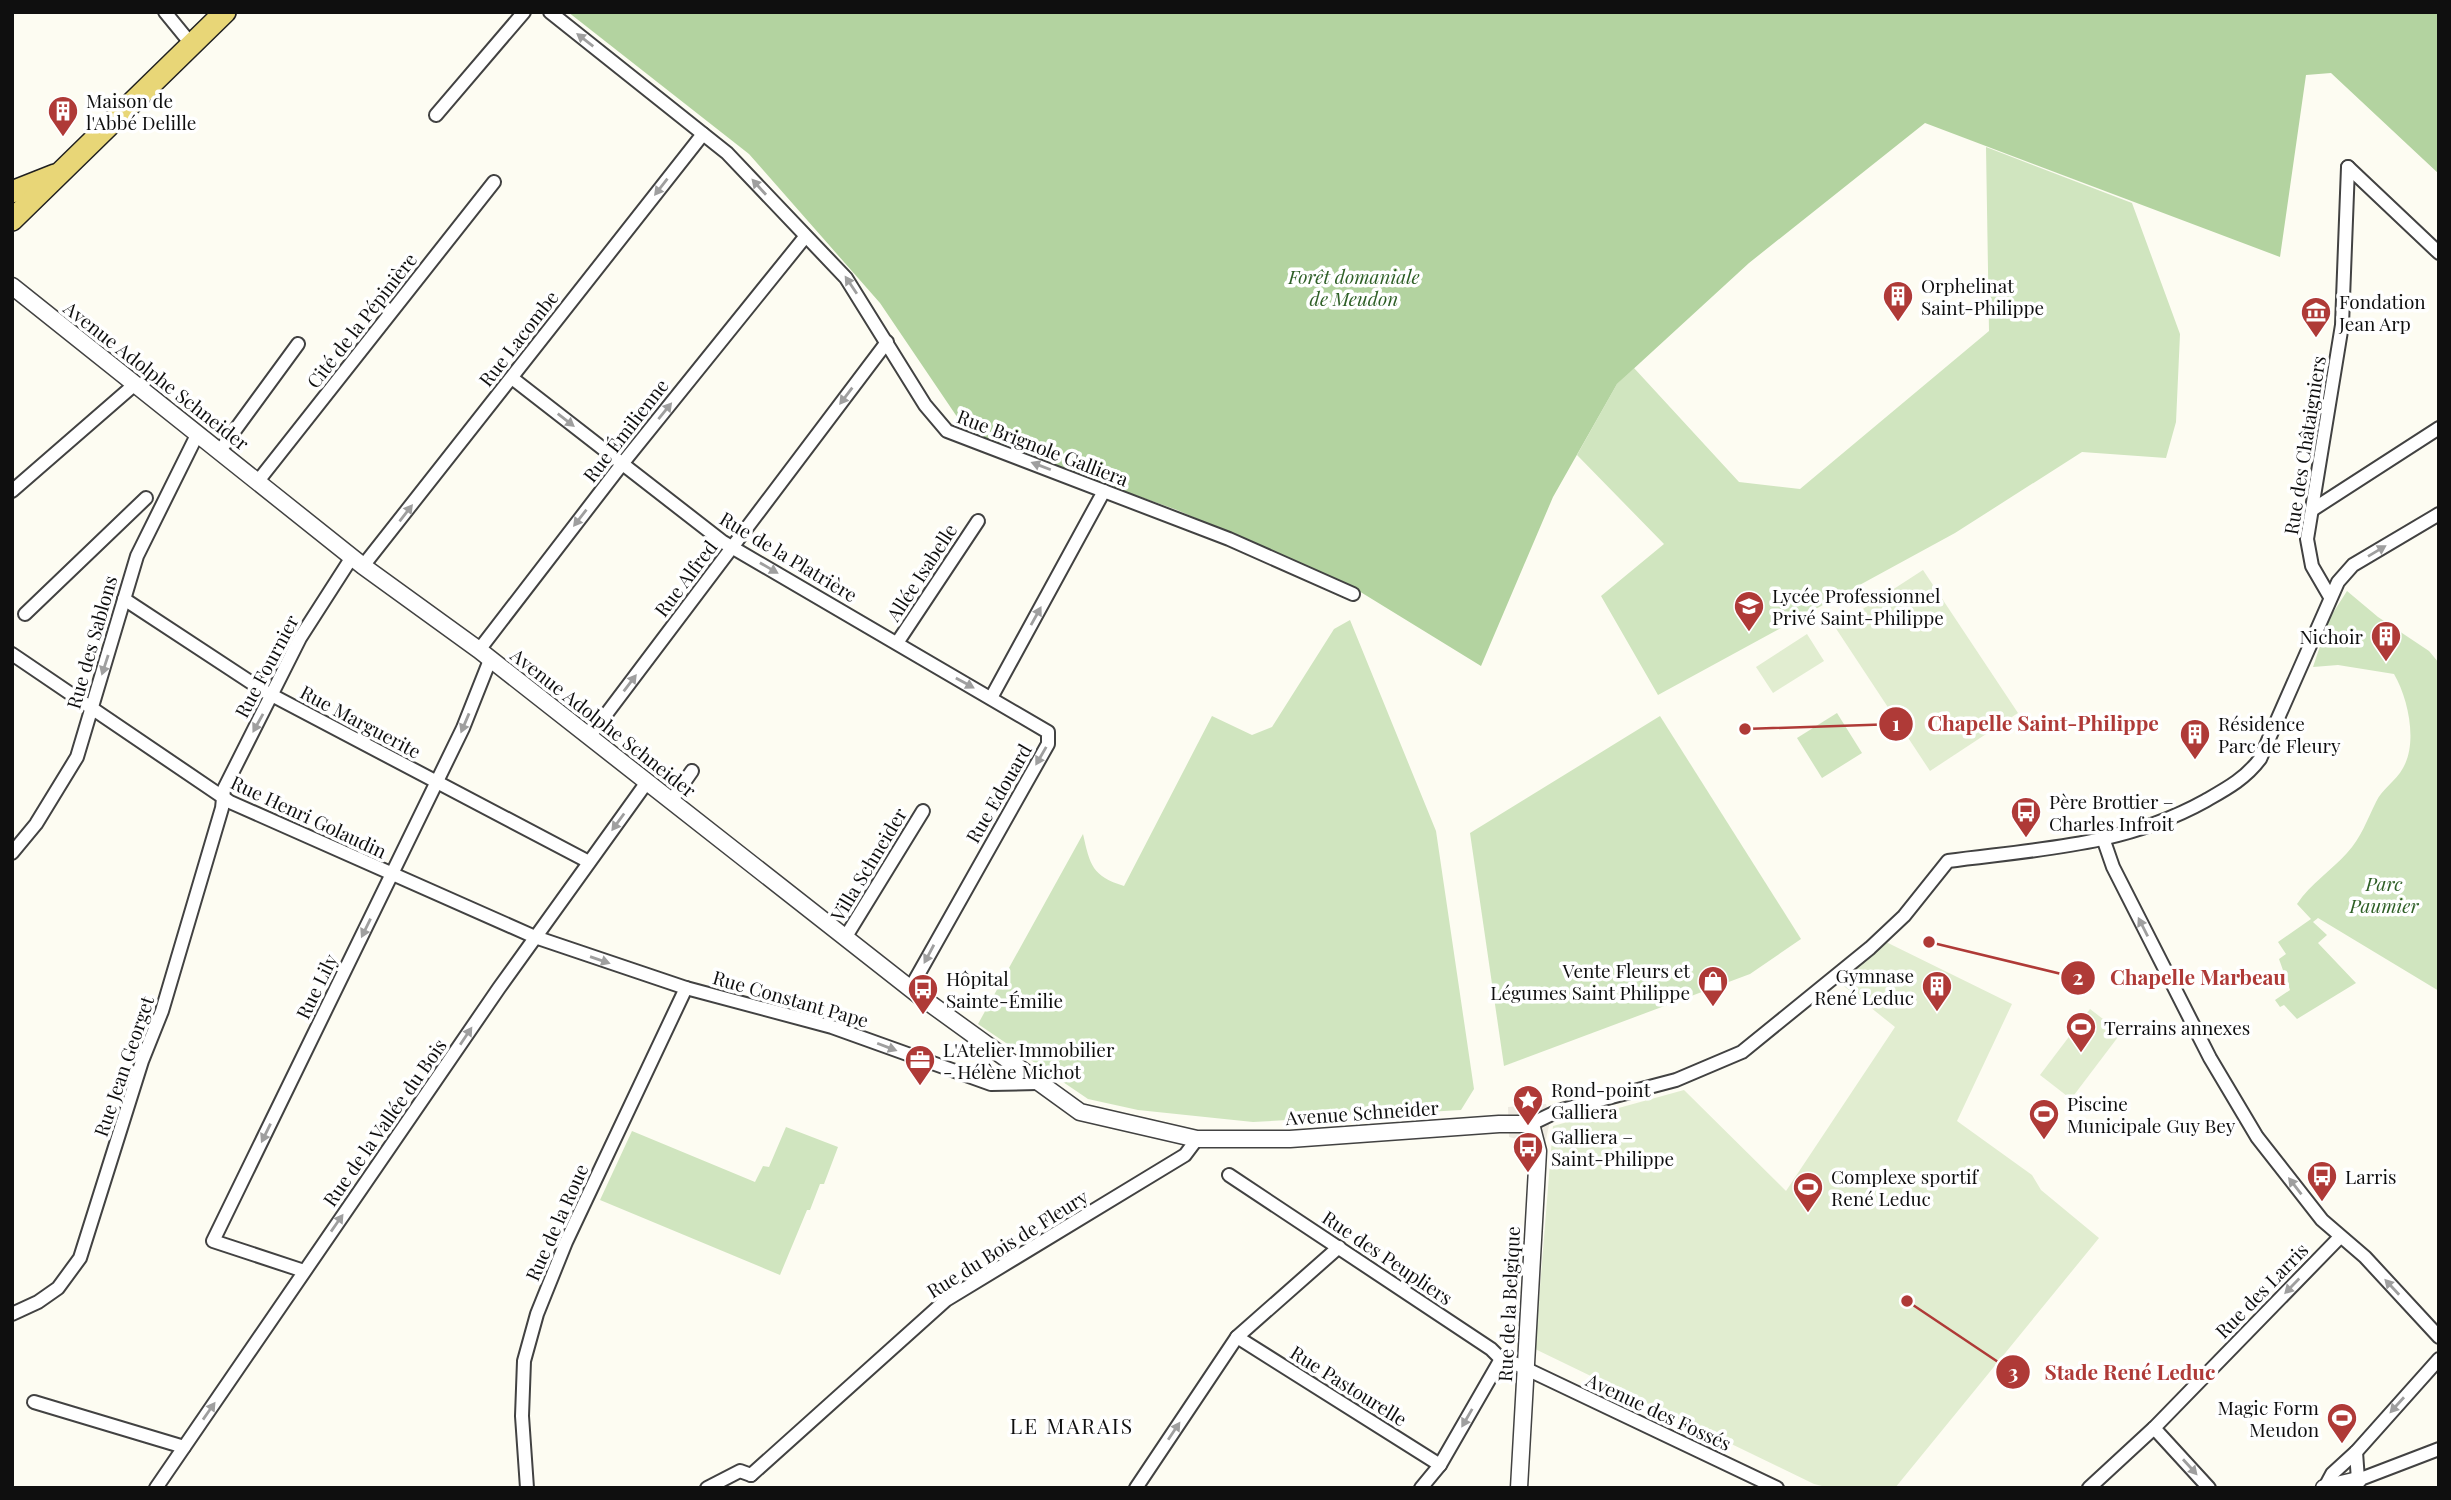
<svg xmlns="http://www.w3.org/2000/svg" width="2451" height="1500" font-family="'Playfair Display',serif">
<style>
.green{fill:#d0e5bf}
.forest{fill:#b3d3a0}
.pitch{fill:#e1edd0}
.plaza{fill:#eeebe1}
.lines{fill:none;stroke-linecap:round;stroke-linejoin:round}
.minor-casing{stroke:#424242;stroke-width:16}
.tertiary-casing{stroke:#424242;stroke-width:19}
.primary-casing{stroke:#202020;stroke-width:24}
.minor{stroke:#fff;stroke-width:12}
.tertiary{stroke:#fff;stroke-width:16}
.primary{stroke:#e8d677;stroke-width:21}
.oneway{fill:#9f9f9f}
.labels{text-anchor:middle;dominant-baseline:central;stroke-width:7;stroke-linejoin:round;paint-order:stroke}
.poi-label{font-size:19px;fill:#0f0f0f;stroke:#fff;text-anchor:start}
.park-label{font-size:19px;font-style:italic;fill:#2e5f26;stroke:#fff}
.street-label{font-size:19px;fill:#0f0f0f;stroke:#fff}
.neighbourhood-label{font-size:21px;letter-spacing:2px;fill:#0f0f0f;stroke:#fff}
.leader{fill:none;stroke:#af3a37;stroke-width:2.5}
.callout-dot{fill:#af3a37;stroke:#fff;stroke-width:2.5}
.mark-label{font-size:21px;text-anchor:middle;font-weight:bold;fill:#fff}
.callout-label{font-size:21px;text-anchor:middle;font-weight:bold;fill:#af3a37;stroke:#fff;stroke-width:7;stroke-linejoin:round;paint-order:stroke}
</style>
<rect width="100%" height="100%" fill="#fdfcf2"/>
<g class="green">
<polygon points="1986,147 2132,203 2180,334 2176,422 2166,458 2082,452 1955,533 1658,695 1601,596 1664,544 1577,455 1617,384 1634,368 1739,482 1800,489 1989,331"/>
<path d="M2347,591L2378,617L2429,651L2439,663V991L2318,918L2313,922L2327,935L2318,943L2356,983L2297,1019L2284,1005L2280,1007L2275,1000L2290,990L2279,959L2286,954L2278,942L2311,919L2297,904C2311,883 2331,871 2347,853C2361,838 2367,820 2376,802C2382,789 2396,781 2403,768C2418,742 2408,698 2394,674L2338,665L2313,667L2329,619Z"/>
<path d="M1350,620L1436,831L1474,1089L1461,1110L1253,1122L1138,1110L1088,1099L978,1024L1083,834C1090,865 1092,876 1124,886L1212,716L1252,735L1272,727L1334,629Z"/>
<polygon points="1837,713 1862,753 1822,778 1797,738"/>
<polygon points="1660,716 1801,939 1750,974 1504,1066 1470,833"/>
<polygon points="786,1127 838,1147 824,1184 820,1184 810,1210 807,1210 780,1275 600,1200 632,1131 755,1182 763,1166 769,1167"/>
</g>
<polygon class="forest" points="568,12 2439,12 2439,174 2331,73 2306,75 2280,257 1925,123 1749,263 1617,384 1553,497 1481,666 1354,588 1177,510 970,436 880,303 749,154"/>
<g class="pitch">
<polygon points="1923,570 2018,713 1930,771 1835,627"/>
<polygon points="1807,634 1824,661 1773,693 1756,667"/>
<polygon points="1886,942 2012,1004 1957,1121 2032,1175 2041,1190 2099,1238 1895,1488 1830,1488 1814,1484 1535,1349 1553,1126 1684,1090 1786,1191 1895,1027 1840,983"/>
<polygon points="2090,1009 2121,1033 2071,1099 2040,1075"/>
</g>
<polygon class="plaza" points="1546,1104 1550,1121 1545,1144 1530,1147 1525,1141 1509,1137 1508,1107"/>
<g class="lines">
<g class="minor-casing">
<g id="minor">
<polyline points="165,12 192,45"/>
<polyline points="550,12 727,153 846,278 925,405 947,431 1229,539 1353,594"/>
<polyline points="436,115 524,12"/>
<polyline points="2348,167 2439,253"/>
<polyline points="512,378 723,542 1048,732 1048,744 910,989"/>
<polyline points="219,452 298,344"/>
<polyline points="258,481 494,182"/>
<polyline points="12,491 134,385"/>
<polyline points="2312,510 2439,428"/>
<polyline points="363,566 703,134"/>
<polyline points="2330,597 2312,566 2307,539 2342,325 2348,167"/>
<polyline points="124,599 264,691 589,862"/>
<polyline points="25,614 146,498"/>
<polyline points="897,643 978,521"/>
<polyline points="479,650 622,464 805,237"/>
<polyline points="12,654 230,802 535,937 686,988 832,1027 991,1084 1037,1083"/>
<polyline points="991,698 1104,491"/>
<polyline points="589,737 887,342"/>
<polyline points="671,801 692,771"/>
<polyline points="2104,841 2113,867 2210,1058 2257,1137 2322,1220 2365,1257 2439,1337"/>
<polyline points="12,853 36,824 77,757 137,556 197,435"/>
<polyline points="845,938 923,811"/>
<path d="M1531,1124L1558,1111L1676,1080L1742,1052L1870,948L1904,916L1948,861C2038,849 2124,846 2205,801C2226,789 2245,779 2260,759L2338,582L2353,565L2439,514"/>
<polyline points="1229,1175 1491,1349 1501,1359 1514,1363 1777,1488"/>
<polyline points="304,1271 213,1241 463,728 490,660"/>
<polyline points="12,1314 38,1302 58,1288 80,1258 142,1061 162,1011 222,808 224,789 300,638 352,557"/>
<polyline points="1237,1337 1440,1465"/>
<polyline points="34,1402 184,1447"/>
<polyline points="2154,1428 2209,1488"/>
<polyline points="2356,1452 2358,1480 2439,1449"/>
<polyline points="751,1475 946,1300 1185,1155 1197,1139"/>
<polyline points="2325,1487 2332,1474 2356,1452 2439,1359"/>
<polyline points="156,1488 499,988 647,782"/>
<polyline points="527,1488 522,1416 524,1361 537,1314 566,1242 686,988"/>
<polyline points="707,1488 740,1471 751,1475"/>
<polyline points="1136,1488 1237,1337 1339,1247"/>
<polyline points="1421,1488 1440,1465 1501,1359"/>
<polyline points="2089,1488 2154,1428 2340,1237"/>
</g>
</g>
<g class="tertiary-casing">
<g id="tertiary">
<polyline points="12,286 363,566 479,650 921,997 1080,1112 1197,1139 1290,1139 1499,1124 1531,1124 1538,1151 1519,1488"/>
<polyline points="2324,1488 2358,1480"/>
</g>
</g>
<g class="primary-casing">
<g id="primary">
<polyline points="12,192 55,175"/>
<polyline points="12,220 225,12"/>
</g>
</g>
<use href="#minor" class="minor"/>
<use href="#tertiary" class="tertiary"/>
<use href="#primary" class="primary"/>
</g>
<defs><path id="oneway-solid" d="M-6-.8H1V-3.2L6.5 0L1 3.2V.8H-6Z" transform="scale(1.75)"/></defs>
<g class="oneway">
<use href="#oneway-solid" transform="translate(585 40) rotate(-142)"/>
<use href="#oneway-solid" transform="translate(661 187) rotate(128)"/>
<use href="#oneway-solid" transform="translate(759 187) rotate(-132)"/>
<use href="#oneway-solid" transform="translate(851 285) rotate(-124)"/>
<use href="#oneway-solid" transform="translate(846 396) rotate(127)"/>
<use href="#oneway-solid" transform="translate(665 411) rotate(-51)"/>
<use href="#oneway-solid" transform="translate(566 420) rotate(38)"/>
<use href="#oneway-solid" transform="translate(1041 466) rotate(-159)"/>
<use href="#oneway-solid" transform="translate(406 513) rotate(-52)"/>
<use href="#oneway-solid" transform="translate(580 518) rotate(128)"/>
<use href="#oneway-solid" transform="translate(2377 551) rotate(-31)"/>
<use href="#oneway-solid" transform="translate(769 568) rotate(30)"/>
<use href="#oneway-solid" transform="translate(1036 616) rotate(-61)"/>
<use href="#oneway-solid" transform="translate(105 665) rotate(108)"/>
<use href="#oneway-solid" transform="translate(630 683) rotate(-53)"/>
<use href="#oneway-solid" transform="translate(965 683) rotate(29)"/>
<use href="#oneway-solid" transform="translate(258 723) rotate(119)"/>
<use href="#oneway-solid" transform="translate(465 723) rotate(113)"/>
<use href="#oneway-solid" transform="translate(1041 756) rotate(120)"/>
<use href="#oneway-solid" transform="translate(618 822) rotate(126)"/>
<use href="#oneway-solid" transform="translate(2143 927) rotate(-117)"/>
<use href="#oneway-solid" transform="translate(366 928) rotate(116)"/>
<use href="#oneway-solid" transform="translate(929 954) rotate(118)"/>
<use href="#oneway-solid" transform="translate(600 960) rotate(19)"/>
<use href="#oneway-solid" transform="translate(466 1036) rotate(-56)"/>
<use href="#oneway-solid" transform="translate(887 1047) rotate(21)"/>
<use href="#oneway-solid" transform="translate(266 1133) rotate(116)"/>
<use href="#oneway-solid" transform="translate(2295 1186) rotate(-128)"/>
<use href="#oneway-solid" transform="translate(337 1223) rotate(-55)"/>
<use href="#oneway-solid" transform="translate(2292 1286) rotate(134)"/>
<use href="#oneway-solid" transform="translate(2392 1287) rotate(-133)"/>
<use href="#oneway-solid" transform="translate(2397 1405) rotate(132)"/>
<use href="#oneway-solid" transform="translate(209 1411) rotate(-55)"/>
<use href="#oneway-solid" transform="translate(1467 1418) rotate(120)"/>
<use href="#oneway-solid" transform="translate(1174 1431) rotate(-56)"/>
<use href="#oneway-solid" transform="translate(2190 1467) rotate(48)"/>
</g>
<defs>
<g id="building-pin" transform="scale(1.575)"><path d="M0 17L-7.5 6A9.5 9.5 0 1 1 7.5 6Z" fill="#af3a37" stroke="#fff"/><path d="M-4-6H4V6H1V3H-1V6H-4ZM-2.5-4.3h1.7v1.8h-1.7ZM.8-4.3h1.7v1.8H.8ZM-2.5-1h1.7V.8h-1.7ZM.8-1h1.7V.8H.8Z" fill="#fff"/></g>
<g id="museum-pin" transform="scale(1.575)"><path d="M0 17L-7.5 6A9.5 9.5 0 1 1 7.5 6Z" fill="#af3a37" stroke="#fff"/><path d="M0-6L6-3V-2H-6V-3ZM-5-1h2V3h-2ZM-1-1h2V3h-2ZM3-1h2V3H3ZM-6 4H6V6H-6Z" fill="#fff"/></g>
<g id="school-pin" transform="scale(1.575)"><path d="M0 17L-7.5 6A9.5 9.5 0 1 1 7.5 6Z" fill="#af3a37" stroke="#fff"/><path d="M0-5L7-2L0 1L-7-2ZM-4 1L0 2.5L4 1V4Q0 6-4 4Z" fill="#fff"/></g>
<g id="bus-pin" transform="scale(1.575)"><path d="M0 17L-7.5 6A9.5 9.5 0 1 1 7.5 6Z" fill="#af3a37" stroke="#fff"/><path d="M-5-6H5V4H4V6H2V4H-2V6H-4V4H-5ZM-3.5-4V0h7V-4ZM-3.5 1.2v1.5H-2V1.2ZM2 1.2v1.5H3.5V1.2Z" fill="#fff"/></g>
<g id="shop-pin" transform="scale(1.575)"><path d="M0 17L-7.5 6A9.5 9.5 0 1 1 7.5 6Z" fill="#af3a37" stroke="#fff"/><path d="M-5-2.5h2.3a2.7 3.5 0 0 1 5.4 0H5L5.5 6h-11ZM-1.5-2.5h3a1.5 2.3 0 0 0-3 0Z" fill="#fff"/></g>
<g id="stadium-pin" transform="scale(1.575)"><path d="M0 17L-7.5 6A9.5 9.5 0 1 1 7.5 6Z" fill="#af3a37" stroke="#fff"/><path d="M0-5a6.5 5 0 1 0 0 10a6.5 5 0 1 0 0-10ZM-3.5-1.8h7v3.6h-7Z" fill="#fff"/></g>
<g id="office-pin" transform="scale(1.575)"><path d="M0 17L-7.5 6A9.5 9.5 0 1 1 7.5 6Z" fill="#af3a37" stroke="#fff"/><path d="M-6-3h4V-5.5h4V-3h4V5H-6ZM-1-4.5V-3h2v-1.5ZM-6 0V1H6V0Z" fill="#fff"/></g>
<g id="sight-pin" transform="scale(1.575)"><path d="M0 17L-7.5 6A9.5 9.5 0 1 1 7.5 6Z" fill="#af3a37" stroke="#fff"/><path d="M0-6L1.8-2.2L6-1.7L2.9 1.2L3.7 5.4L0 3.3L-3.7 5.4L-2.9 1.2L-6-1.7L-1.8-2.2Z" fill="#fff"/></g>
</defs>
<g fill-rule="evenodd">
<use href="#building-pin" x="63" y="111"/>
<use href="#building-pin" x="1898" y="296"/>
<use href="#museum-pin" x="2316" y="312"/>
<use href="#school-pin" x="1749" y="606"/>
<use href="#building-pin" x="2386" y="636"/>
<use href="#building-pin" x="2195" y="734"/>
<use href="#bus-pin" x="2026" y="812"/>
<use href="#shop-pin" x="1713" y="981"/>
<use href="#building-pin" x="1937" y="986"/>
<use href="#bus-pin" x="923" y="989"/>
<use href="#stadium-pin" x="2081" y="1027"/>
<use href="#office-pin" x="920" y="1060"/>
<use href="#sight-pin" x="1528" y="1100"/>
<use href="#stadium-pin" x="2044" y="1114"/>
<use href="#bus-pin" x="1528" y="1147"/>
<use href="#bus-pin" x="2322" y="1176"/>
<use href="#stadium-pin" x="1808" y="1187"/>
<use href="#stadium-pin" x="2342" y="1418"/>
</g>
<g class="labels">
<g class="poi-label">
<text x="86" y="100">Maison de<tspan x="86" dy="22">l'Abbé Delille</tspan></text>
<text x="1921" y="285">Orphelinat<tspan x="1921" dy="22">Saint-Philippe</tspan></text>
<text x="2339" y="301">Fondation<tspan x="2339" dy="22">Jean Arp</tspan></text>
<text x="1772" y="595">Lycée Professionnel<tspan x="1772" dy="22">Privé Saint-Philippe</tspan></text>
<text x="2363" y="636" text-anchor="end">Nichoir</text>
<text x="2218" y="723">Résidence<tspan x="2218" dy="22">Parc de Fleury</tspan></text>
<text x="2049" y="801">Père Brottier –<tspan x="2049" dy="22">Charles Infroit</tspan></text>
<text x="1690" y="970" text-anchor="end">Vente Fleurs et<tspan x="1690" dy="22">Légumes Saint Philippe</tspan></text>
<text x="1914" y="975" text-anchor="end">Gymnase<tspan x="1914" dy="22">René Leduc</tspan></text>
<text x="946" y="978">Hôpital<tspan x="946" dy="22">Sainte-Émilie</tspan></text>
<text x="2104" y="1027">Terrains annexes</text>
<text x="943" y="1049">L'Atelier Immobilier<tspan x="943" dy="22">- Hélène Michot</tspan></text>
<text x="1551" y="1089">Rond-point<tspan x="1551" dy="22">Galliera</tspan></text>
<text x="2067" y="1103">Piscine<tspan x="2067" dy="22">Municipale Guy Bey</tspan></text>
<text x="1551" y="1136">Galliera –<tspan x="1551" dy="22">Saint-Philippe</tspan></text>
<text x="1831" y="1176">Complexe sportif<tspan x="1831" dy="22">René Leduc</tspan></text>
<text x="2345" y="1176">Larris</text>
<text x="2319" y="1407" text-anchor="end">Magic Form<tspan x="2319" dy="22">Meudon</tspan></text>
</g>
<g class="park-label">
<text x="1354" y="276">Forêt domaniale<tspan x="1354" dy="22">de Meudon</tspan></text>
<text x="2384" y="883">Parc<tspan x="2384" dy="22">Paumier</tspan></text>
</g>
<g class="street-label">
<text transform="translate(361 320) rotate(-52)">Cité de la Pépinière</text>
<text transform="translate(518 338) rotate(-52)">Rue Lacombe</text>
<text transform="translate(157 375) rotate(38)">Avenue Adolphe Schneider</text>
<text transform="translate(625 430) rotate(-52)">Rue Émilienne</text>
<text transform="translate(2304 445) rotate(-81)">Rue des Châtaigniers</text>
<text transform="translate(1043 447) rotate(21)">Rue Brignole Galliera</text>
<text transform="translate(789 556) rotate(31)">Rue de la Platrière</text>
<text transform="translate(921 572) rotate(-57)">Allée Isabelle</text>
<text transform="translate(685 578) rotate(-53)">Rue Alfred</text>
<text transform="translate(91 642) rotate(-74)">Rue des Sablons</text>
<text transform="translate(266 666) rotate(-62)">Rue Fournier</text>
<text transform="translate(361 721) rotate(28)">Rue Marguerite</text>
<text transform="translate(604 722) rotate(38)">Avenue Adolphe Schneider</text>
<text transform="translate(998 793) rotate(-60)">Rue Edouard</text>
<text transform="translate(309 816) rotate(25)">Rue Henri Golaudin</text>
<text transform="translate(868 864) rotate(-59)">Villa Schneider</text>
<text transform="translate(316 986) rotate(-64)">Rue Lily</text>
<text transform="translate(791 998) rotate(16)">Rue Constant Pape</text>
<text transform="translate(123 1066) rotate(-71)">Rue Jean Georget</text>
<text transform="translate(1362 1112) rotate(-4)">Avenue Schneider</text>
<text transform="translate(384 1122) rotate(-55)">Rue de la Vallée du Bois</text>
<text transform="translate(556 1222) rotate(-66)">Rue de la Roue</text>
<text transform="translate(1007 1243) rotate(-32)">Rue du Bois de Fleury</text>
<text transform="translate(1388 1257) rotate(34)">Rue des Peupliers</text>
<text transform="translate(2261 1290) rotate(-46)">Rue des Larris</text>
<text transform="translate(1508 1304) rotate(-87)">Rue de la Belgique</text>
<text transform="translate(1349 1385) rotate(32)">Rue Pastourelle</text>
<text transform="translate(1659 1411) rotate(25)">Avenue des Fossés</text>
</g>
<g class="neighbourhood-label">
<text x="1072" y="1425">LE MARAIS</text>
</g>
</g>
<path class="leader" d="M1745 729L1896 724M1929 942L2078 978M1907 1301L2013 1372"/>
<g class="callout-dot">
<circle cx="1745" cy="729" r="7"/>
<circle cx="1929" cy="942" r="7"/>
<circle cx="1907" cy="1301" r="7"/>
<circle cx="1896" cy="724" r="18"/>
<circle cx="2078" cy="978" r="18"/>
<circle cx="2013" cy="1372" r="18"/>
</g>
<g class="mark-label">
<text x="1896" y="731">1</text>
<text x="2078" y="985">2</text>
<text x="2013" y="1380">3</text>
</g>
<g class="callout-label">
<text x="2043" y="731">Chapelle Saint-Philippe</text>
<text x="2198" y="985">Chapelle Marbeau</text>
<text x="2130" y="1380">Stade René Leduc</text>
</g>
<rect width="2451" height="1500" fill="none" stroke="#0f0f0f" stroke-width="28"/>
</svg>
